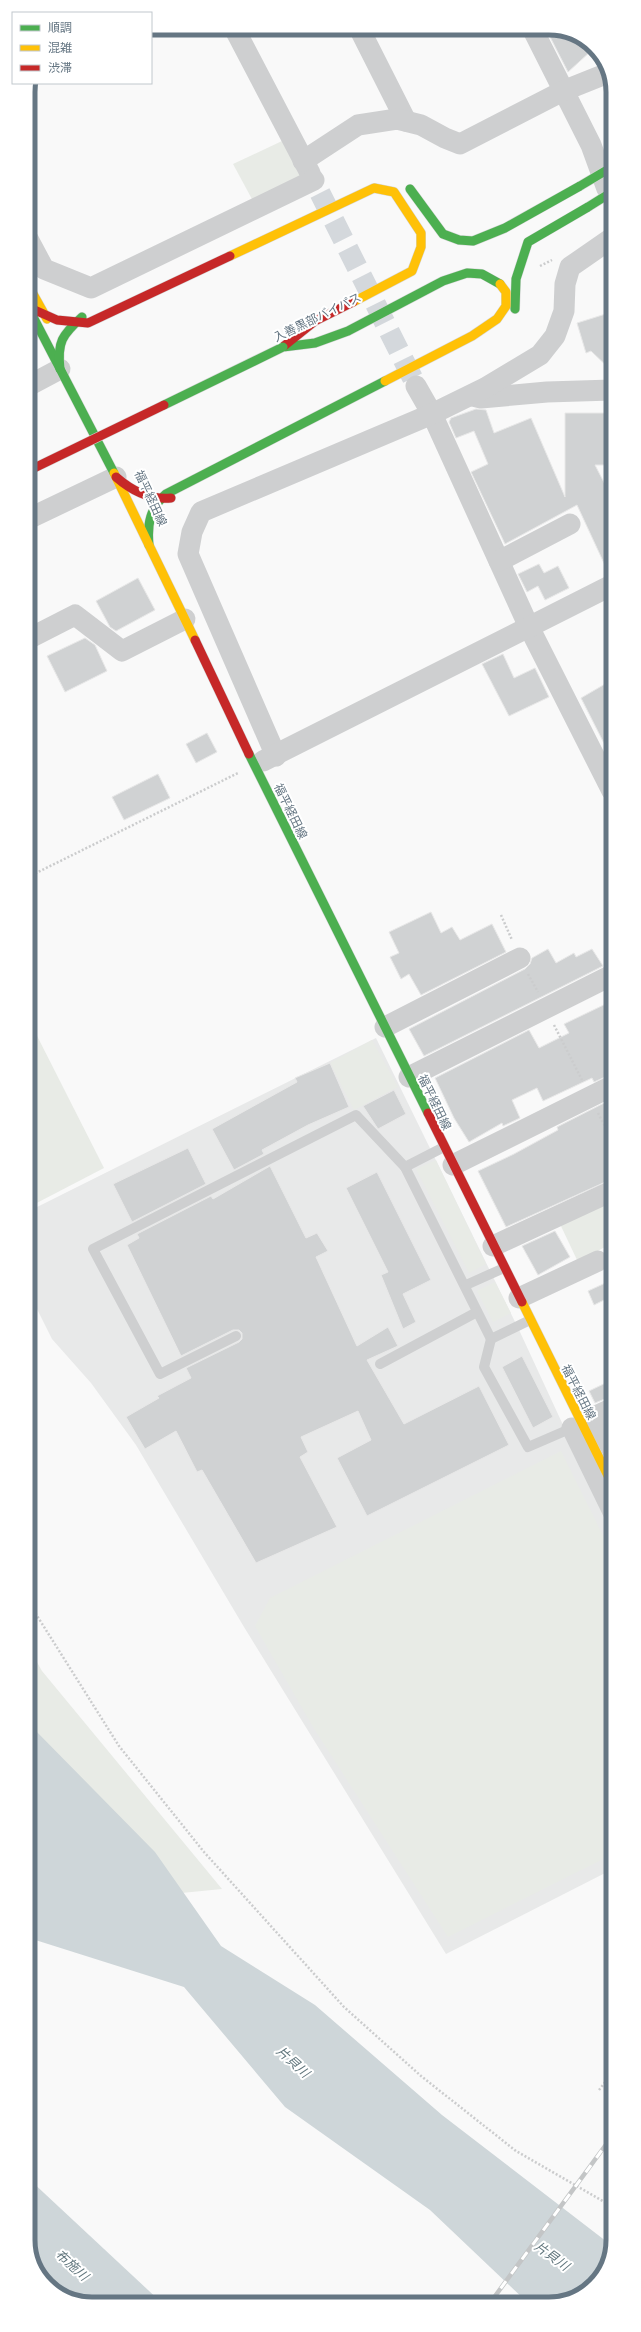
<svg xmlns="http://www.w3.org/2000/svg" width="641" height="2332" font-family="'IBM Plex Sans','Noto Sans JP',sans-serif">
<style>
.built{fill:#e8e9e9}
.green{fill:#e8ebe6}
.water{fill:#ced6d9}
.building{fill:#d0d2d3;stroke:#e8e8e8}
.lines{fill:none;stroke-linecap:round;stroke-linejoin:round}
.street-tunnel{stroke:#d4d8dc;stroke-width:21;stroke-dasharray:21 10;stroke-linecap:butt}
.fast-casing{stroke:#d5d6d7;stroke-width:10}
.slow-casing{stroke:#d5d6d7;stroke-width:10}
.jam-casing{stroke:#d5d6d7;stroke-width:10}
.path{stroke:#cbcccd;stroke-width:2.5;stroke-dasharray:2 2;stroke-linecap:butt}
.lane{stroke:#cecfd0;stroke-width:10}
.street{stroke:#cecfd0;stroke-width:21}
.fast{stroke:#4caf50;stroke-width:9}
.slow{stroke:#ffc107;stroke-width:9}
.jam{stroke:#c62828;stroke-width:9}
.rail-casing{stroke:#c3c5c6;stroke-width:4.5}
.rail{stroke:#fff;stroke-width:3;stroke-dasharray:9;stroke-linecap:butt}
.fast-bridge-casing{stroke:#d5d6d6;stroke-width:10;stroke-linecap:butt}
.jam-bridge-casing{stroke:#d5d6d6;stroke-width:10;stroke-linecap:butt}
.fast-bridge{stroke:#4caf50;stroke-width:9}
.jam-bridge{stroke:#c62828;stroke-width:9}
.labels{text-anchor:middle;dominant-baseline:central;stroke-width:4;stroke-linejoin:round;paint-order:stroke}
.street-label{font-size:12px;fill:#657683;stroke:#fff}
.water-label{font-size:13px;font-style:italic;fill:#60757c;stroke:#fff}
.rim{fill:none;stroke:#657683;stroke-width:5}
</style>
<rect width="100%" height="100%" fill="#f9f9f9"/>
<polygon class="built" points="376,1038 520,1332 613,1533 613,1869 446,1954 244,1627 136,1445 91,1383 52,1339 29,1293 29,1211"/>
<g class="green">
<polygon points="282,141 302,178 253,201 233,164"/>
<polygon points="29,1020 104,1168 29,1207"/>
<polygon points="372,1040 398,1087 354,1110 330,1063"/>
<polygon points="436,1160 486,1264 469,1273 416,1169"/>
<polygon points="612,1197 612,1243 578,1262 560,1224"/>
<polygon points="495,1282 511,1313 493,1322 477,1291"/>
<polygon points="561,1451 613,1556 613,1854 448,1937 313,1727 255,1626 270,1598"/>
<polygon points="29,1648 42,1671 222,1889 131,1898 29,1844"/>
</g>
<g class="water">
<polygon points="29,1721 33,1728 155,1852 221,1946 315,2005 442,2115 611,2245 597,2282 562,2303 528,2303 430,2210 285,2107 184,1987 29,1938"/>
<polygon points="29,2179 163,2304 88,2304 50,2288 29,2253"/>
</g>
<g class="building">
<polygon points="546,29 557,29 576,37 591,51 568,72"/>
<polygon points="612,312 612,371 591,351 586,353 577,323"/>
<polygon points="476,409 486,410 494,433 531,418 565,497 565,413 609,413 609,465 595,465 612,498 612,573 609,574 577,505 505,544 471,472 488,464 474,431 456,438 449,422 451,418"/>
<polygon points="539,564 544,573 558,566 569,588 545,600 538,586 527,592 518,574"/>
<polygon points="138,578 155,610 116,631 110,627 96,601"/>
<polygon points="85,638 95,645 107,671 65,692 47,656"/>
<polygon points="503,654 514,678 535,668 549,697 509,716 482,664"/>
<polygon points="612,680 612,759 581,698"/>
<polygon points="207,733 217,752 196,763 186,744"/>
<polygon points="158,774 170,798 124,820 112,797"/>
<polygon points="431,912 441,933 452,927 460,940 492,924 506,952 421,995 409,974 401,979 390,957 399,953 389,932"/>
<polygon points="548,949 556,963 574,953 576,957 592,949 603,966 424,1056 409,1029 525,969 530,964 532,958"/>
<polygon points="612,1001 612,1074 594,1082 592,1078 543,1101 537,1088 512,1100 520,1118 503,1126 502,1123 469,1142 454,1118 435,1078 529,1030 539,1048 569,1033 564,1024"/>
<polygon points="330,1063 349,1107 308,1125 262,1150 264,1154 234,1170 212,1129 297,1082 295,1078"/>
<polygon points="394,1090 406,1114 378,1129 363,1106"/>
<polygon points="612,1099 612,1179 506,1227 478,1171 514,1154 558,1130 557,1127"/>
<polygon points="188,1148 206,1184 132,1222 113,1184"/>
<polygon points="270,1166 306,1238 317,1233 328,1251 316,1257 357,1346 388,1327 398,1346 367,1360 404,1424 479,1386 509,1445 367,1516 337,1458 371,1440 358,1411 301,1437 308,1452 300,1457 337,1527 256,1563 202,1470 197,1472 176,1431 145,1449 126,1417 159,1398 157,1396 191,1378 186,1368 239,1342 242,1339 242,1333 239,1330 233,1330 181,1356 127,1245 139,1238 137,1234 211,1196 213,1199"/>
<polygon points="377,1172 431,1280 403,1294 416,1322 403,1329 381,1275 388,1272 346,1188"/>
<polygon points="555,1231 570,1257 538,1275 522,1246"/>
<polygon points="612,1280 612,1296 594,1305 588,1291"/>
<polygon points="522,1356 553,1417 533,1428 502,1367"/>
<polygon points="612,1380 612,1396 595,1403 589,1391"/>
</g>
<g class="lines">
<polyline class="street-tunnel" points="320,193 416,385"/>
<g class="fast-casing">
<g id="fast">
<polyline points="410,189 443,234 459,240 473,241 505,228 580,186"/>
<polyline points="28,307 114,473"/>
<polyline points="515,309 516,279 528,242 588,207"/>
<polyline points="283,347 315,343 348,331 443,281 467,273 482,274 500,284"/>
<path d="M60,369C57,342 62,335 82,317"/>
<path d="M149,545C147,524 150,508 166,494L385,381"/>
<polyline points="249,754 428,1113"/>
</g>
</g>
<g class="slow-casing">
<g id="slow">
<polyline points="230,256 374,188 394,192 421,233 421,247 412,271 353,302"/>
<polyline points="28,285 47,319"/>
<polyline points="385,381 472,336 497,319 506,306 506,292 500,284"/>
<polyline points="114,473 195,640"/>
<polyline points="522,1302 613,1486"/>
</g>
</g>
<g class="jam-casing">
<g id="jam">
<polyline points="28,307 57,320 88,323 230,256"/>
<polyline points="284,346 315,321 353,302"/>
<path d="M116,477C132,491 149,500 171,498"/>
<polyline points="195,640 249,754"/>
<polyline points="428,1113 522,1302"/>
</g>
</g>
<g class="path">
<polyline points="540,266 552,260"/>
<polyline points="28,877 238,773"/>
<polyline points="501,915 512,940"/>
<polyline points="528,974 538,992"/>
<polyline points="554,1025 582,1080"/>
<polyline points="598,1113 612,1140"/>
<polyline points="29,1603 119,1746 204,1852 344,2007 421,2076 516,2151 613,2207"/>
<polyline points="599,2090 613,2072"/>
</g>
<g class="lane">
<polyline points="444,1147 405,1167 491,1339 530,1320"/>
<polyline points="466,1285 504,1268"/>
<polyline points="236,1336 160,1374 93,1249 356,1115 405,1167"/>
<polyline points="491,1339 484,1367 528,1447 572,1428"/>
<polyline points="380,1364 477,1312"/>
</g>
<g class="street">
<polyline points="234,28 310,173"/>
<polyline points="359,28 406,121"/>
<polyline points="532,28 591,145 607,189"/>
<polyline points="303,161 358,125 397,119 421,125 445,138 460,144 563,91 608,73"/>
<polyline points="28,239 44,269 91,288 314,180"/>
<polyline points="28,386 60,369"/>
<polyline points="416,386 432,414 529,627 612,791"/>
<polyline points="473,396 481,398 547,392 612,390"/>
<polyline points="28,519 116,477"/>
<polyline points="499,561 570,524"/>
<polyline points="28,639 75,615 122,651 185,619"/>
<polyline points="276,756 188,554 192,532 201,512 432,414 485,388 540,355 555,336 564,311 565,284 570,267 612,238"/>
<polyline points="263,761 612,585"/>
<polyline points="385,1027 520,958"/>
<polyline points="409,1077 612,975"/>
<polyline points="453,1165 612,1086"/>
<polyline points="493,1246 612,1191"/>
<polyline points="519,1298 598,1261"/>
<polyline points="595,1417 613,1451"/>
<polyline points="583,1422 613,1408"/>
<polyline points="572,1428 613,1512"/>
</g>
<use href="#fast" class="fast"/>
<use href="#slow" class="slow"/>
<use href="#jam" class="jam"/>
<g class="rail-casing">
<polyline id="rail" points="490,2303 613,2135"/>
</g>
<use href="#rail" class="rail"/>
<g class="fast-bridge-casing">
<g id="fast-bridge">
<polyline points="580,186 612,167"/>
<polyline points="588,207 612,192"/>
<polyline points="164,405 283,347"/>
</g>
</g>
<g class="jam-bridge-casing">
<polyline id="jam-bridge" points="28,471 164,405"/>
</g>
<use href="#fast-bridge" class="fast-bridge"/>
<use href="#jam-bridge" class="jam-bridge"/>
</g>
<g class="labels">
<g class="street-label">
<text transform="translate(317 317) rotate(-26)">入善黒部バイパス</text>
<text transform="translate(151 498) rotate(65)">福平経田線</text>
<text transform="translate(291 811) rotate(64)">福平経田線</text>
<text transform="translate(435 1102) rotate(64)">福平経田線</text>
<text transform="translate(579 1392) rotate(63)">福平経田線</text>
</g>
<g class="water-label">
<text transform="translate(293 2062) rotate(42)">片貝川</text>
<text transform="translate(552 2256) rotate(36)">片貝川</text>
<text transform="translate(72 2265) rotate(42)">布施川</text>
</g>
</g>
<path d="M0 0H641V2332H0ZM92 35H549A57 57 0 0 1 606 92V2240A57 57 0 0 1 549 2297H92A57 57 0 0 1 35 2240V92A57 57 0 0 1 92 35Z" fill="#fff" fill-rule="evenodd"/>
<path class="rim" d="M92 35H549A57 57 0 0 1 606 92V2240A57 57 0 0 1 549 2297H92A57 57 0 0 1 35 2240V92A57 57 0 0 1 92 35Z"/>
<rect x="12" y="12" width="140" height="72" fill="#ffffff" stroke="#c1c8cd"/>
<rect x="20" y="25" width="20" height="6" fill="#4caf50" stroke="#c1c8cd"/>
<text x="48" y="32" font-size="12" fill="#657683">順調</text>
<rect x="20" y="45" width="20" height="6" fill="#ffc107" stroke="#c1c8cd"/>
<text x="48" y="52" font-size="12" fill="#657683">混雑</text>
<rect x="20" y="65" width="20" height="6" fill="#c62828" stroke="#c1c8cd"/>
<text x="48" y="72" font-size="12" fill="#657683">渋滞</text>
</svg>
